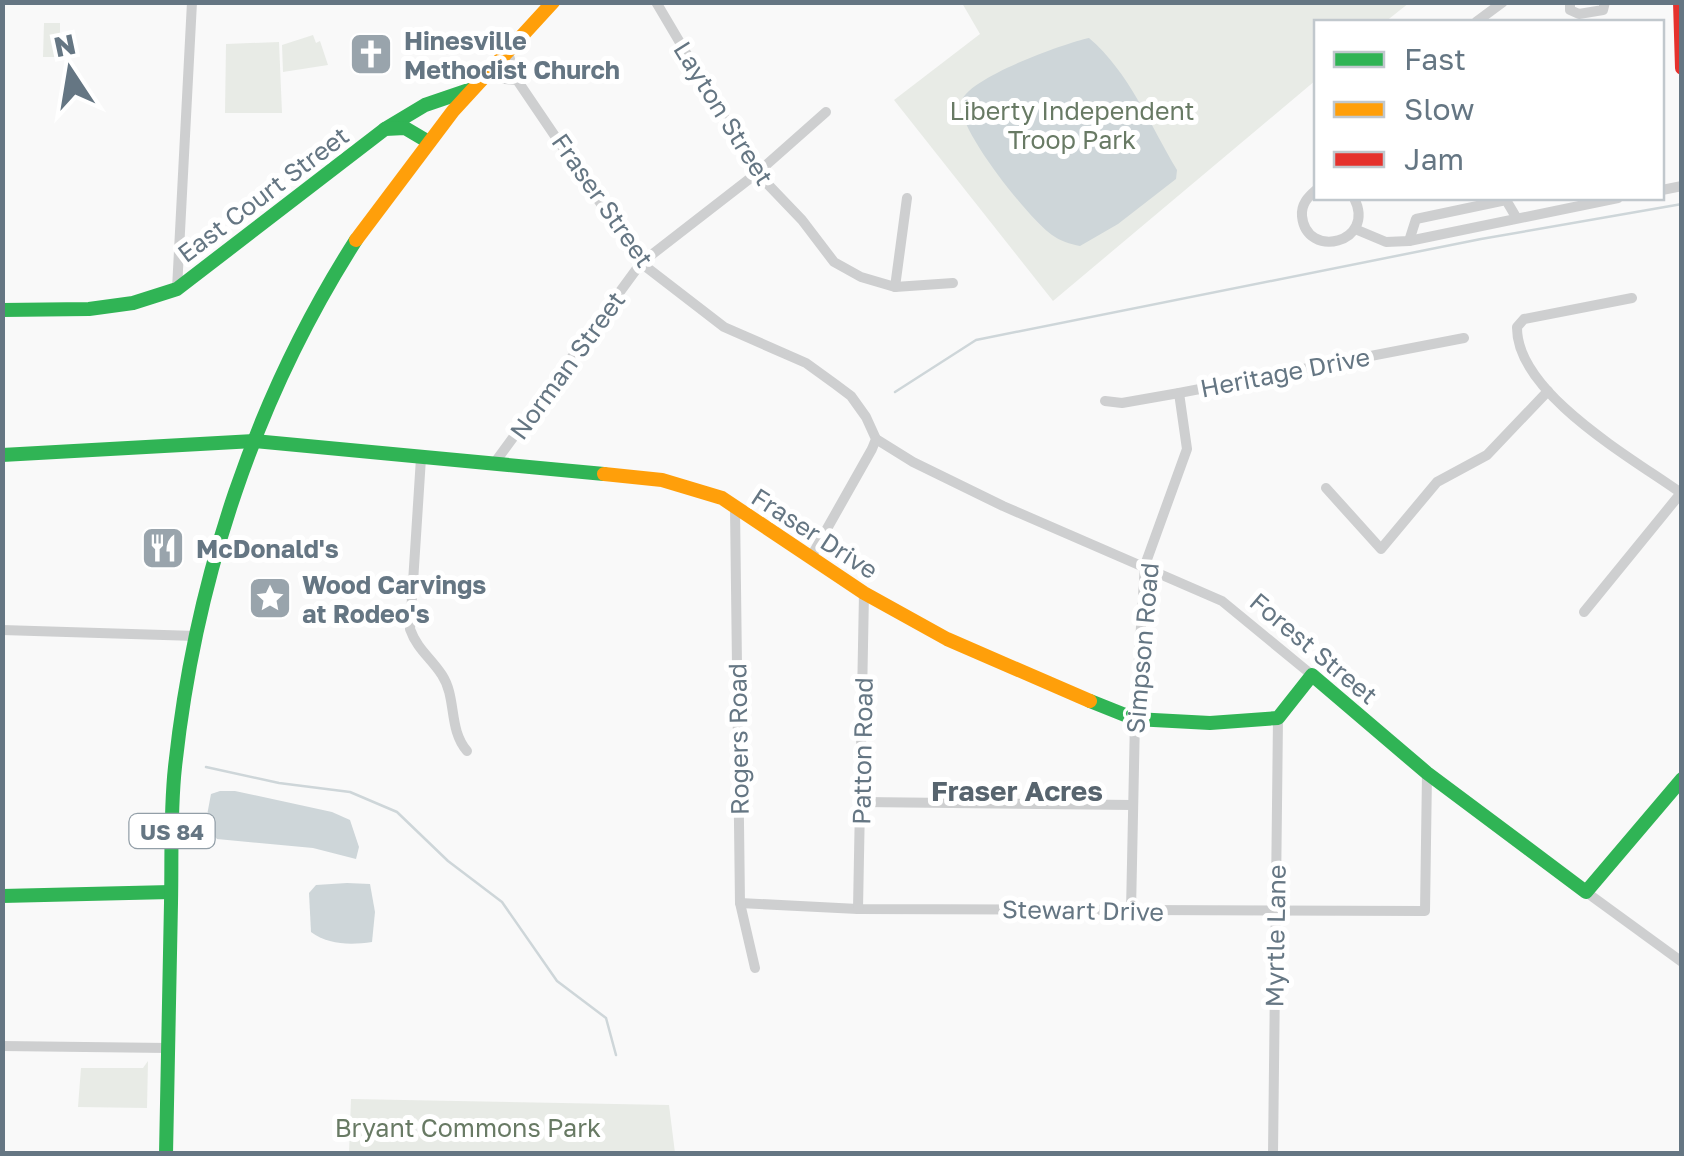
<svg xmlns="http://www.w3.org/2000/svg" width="1684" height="1156" font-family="'Golos Text',sans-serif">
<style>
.green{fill:#e8ebe6}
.water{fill:#ced6d9}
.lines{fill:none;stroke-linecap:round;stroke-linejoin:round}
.stream{stroke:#ced6d9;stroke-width:2.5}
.street{stroke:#cecfd0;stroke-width:10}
.fast{stroke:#30b455;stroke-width:14}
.slow{stroke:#ff9f0a;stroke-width:14}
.jam{stroke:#e5322d;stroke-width:14}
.labels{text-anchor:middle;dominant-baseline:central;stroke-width:10;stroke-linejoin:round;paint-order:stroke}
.shield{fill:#fff;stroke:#939fa8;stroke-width:2.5}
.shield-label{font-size:22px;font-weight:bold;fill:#657683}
.poi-label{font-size:25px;font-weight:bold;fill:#657683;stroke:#fff;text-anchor:start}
.park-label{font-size:25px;fill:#687a64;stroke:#fff}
.street-label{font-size:25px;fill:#657683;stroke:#fff}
.neighbourhood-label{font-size:28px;font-weight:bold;fill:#57646e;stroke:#fff}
</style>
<rect width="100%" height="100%" fill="#f9f9f9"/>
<g class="green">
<polygon points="962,3 1409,3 1385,22 1316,22 1316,80 1053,301 894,100 980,34"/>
<polygon points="44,23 60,23 60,57 43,57"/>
<polygon points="313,35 316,43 320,41 328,65 283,72 282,45"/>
<polygon points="279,42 282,113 225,113 226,44"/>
<polygon points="148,1061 147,1108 78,1107 81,1068 143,1068"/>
<polygon points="351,1099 669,1105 675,1153 349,1153"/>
</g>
<g class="water">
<path d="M1089,38C1129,72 1150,125 1177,170L1176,179L1118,224L1080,246C1070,244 1060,241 1052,235C1030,220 957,129 961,103C964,79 1065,43 1089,38Z"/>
<polygon points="220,791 235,791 332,812 350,820 359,847 356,859 313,848 217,839 205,826 211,794"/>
<path d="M347,883L370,884L375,912L372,942C351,945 328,945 311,932L309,893L316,885Z"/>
</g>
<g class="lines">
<g class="stream">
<polyline points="895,392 976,340 1481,239 1682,204"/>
<polyline points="206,767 279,783 350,792 397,812 448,861 502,902 557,981 606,1018 616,1055"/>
</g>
<g class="street">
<polyline points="656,2 757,173 802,220 834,262 861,277 895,287 953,283"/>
<polyline points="1570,2 1570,10 1579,14 1603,10 1605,2"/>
<polyline points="1476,22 1503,2"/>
<polyline points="507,50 517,80 641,263 724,327 806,363 835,384 851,396 866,417 876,439 872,449 811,557"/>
<polyline points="483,77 517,80"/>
<path d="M1316,190C1308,197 1301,204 1302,216C1306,260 1377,243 1354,198"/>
<polyline points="1662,190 1682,186"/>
<polyline points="1355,229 1386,242 1409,241 1618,198"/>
<polyline points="1409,241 1416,219 1506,200 1516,217"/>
<polyline points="895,287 907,198"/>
<polyline points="177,289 192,2"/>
<polyline points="1105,401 1122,403 1179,393 1464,338"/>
<polyline points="876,439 913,462 1003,506 1222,601 1312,675"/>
<path d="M421,458L410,629C417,649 431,658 442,675C457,698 448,729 467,751"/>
<polyline points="493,465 641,263 757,173 826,112"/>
<polyline points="1326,488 1381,549 1437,482 1487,455 1548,391"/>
<polyline points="735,508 740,903 755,968"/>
<path d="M1584,612L1681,493C1632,458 1516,393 1517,327L1524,319L1632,298"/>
<polyline points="2,630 196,636"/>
<polyline points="862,802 1132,805"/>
<polyline points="1586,892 1682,962"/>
<polyline points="740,903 858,909 1425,911 1427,773"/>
<polyline points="858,909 864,593"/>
<polyline points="1131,911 1135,719 1145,565 1187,449 1179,393"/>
<polyline points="2,1046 168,1048"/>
<polyline points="1273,1154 1278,718"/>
</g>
<g class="fast">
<polyline points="385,129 425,105 469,90"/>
<polyline points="2,310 89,309 133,303 177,289 385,129 405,128 427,141"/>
<polyline points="2,455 254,441 604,474"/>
<polyline points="1090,701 1135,719 1210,723 1278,718 1312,675 1427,773 1586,892 1682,779"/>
<polyline points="2,896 171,892"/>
<path d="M166,1154C168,1070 169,987 171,903C172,858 170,812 175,767C195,580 255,398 356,240"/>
</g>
<g class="slow">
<polyline points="356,240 453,111 553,2"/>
<polyline points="604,474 662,480 722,498 864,593 947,639 1090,701"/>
</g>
<polyline class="jam" points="1680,2 1682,68"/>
</g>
<defs>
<g id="church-square" transform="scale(2.25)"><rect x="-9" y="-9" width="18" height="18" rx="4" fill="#99a4ac" stroke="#fff"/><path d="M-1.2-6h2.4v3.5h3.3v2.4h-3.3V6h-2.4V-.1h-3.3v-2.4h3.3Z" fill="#fff"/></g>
<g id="restaurant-square" transform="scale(2.25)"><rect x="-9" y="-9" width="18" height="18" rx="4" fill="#99a4ac" stroke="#fff"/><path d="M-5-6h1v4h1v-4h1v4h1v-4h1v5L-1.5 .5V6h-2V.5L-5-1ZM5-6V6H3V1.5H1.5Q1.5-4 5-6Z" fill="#fff"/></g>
<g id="sight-square" transform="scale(2.25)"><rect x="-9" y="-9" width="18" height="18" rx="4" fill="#99a4ac" stroke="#fff"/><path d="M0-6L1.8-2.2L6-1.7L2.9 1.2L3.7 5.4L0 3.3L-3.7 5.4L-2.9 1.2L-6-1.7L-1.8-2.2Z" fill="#fff"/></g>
</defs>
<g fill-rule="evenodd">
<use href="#church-square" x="371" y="54"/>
<use href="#restaurant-square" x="163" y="548"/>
<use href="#sight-square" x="270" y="598"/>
</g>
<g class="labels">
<rect class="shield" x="129.5" y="814" width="85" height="34" rx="8"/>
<g class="shield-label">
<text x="172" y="831">US 84</text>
</g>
<g class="poi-label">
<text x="404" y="40">Hinesville<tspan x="404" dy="29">Methodist Church</tspan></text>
<text x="196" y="548">McDonald's</text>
<text x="302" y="584">Wood Carvings<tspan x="302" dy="29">at Rodeo's</tspan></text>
</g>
<g class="park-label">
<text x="1072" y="110">Liberty Independent<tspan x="1072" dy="29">Troop Park</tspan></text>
<text x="468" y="1127">Bryant Commons Park</text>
</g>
<g class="street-label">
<text transform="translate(724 113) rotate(58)">Layton Street</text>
<text transform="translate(263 194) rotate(-37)">East Court Street</text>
<text transform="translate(603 200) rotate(55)">Fraser Street</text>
<text transform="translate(567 365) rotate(-54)">Norman Street</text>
<text transform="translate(1285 372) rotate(-11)">Heritage Drive</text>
<text transform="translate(815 533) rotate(33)">Fraser Drive</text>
<text transform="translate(1142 648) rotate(-85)">Simpson Road</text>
<text transform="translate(1314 648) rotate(40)">Forest Street</text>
<text transform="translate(738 739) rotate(-91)">Rogers Road</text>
<text transform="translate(862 751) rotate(-89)">Patton Road</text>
<text transform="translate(1083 910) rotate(1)">Stewart Drive</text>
<text transform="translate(1275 936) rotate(-89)">Myrtle Lane</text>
</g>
<g class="neighbourhood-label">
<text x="1017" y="790">Fraser Acres</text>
</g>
</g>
<rect width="1684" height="1156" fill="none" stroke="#657683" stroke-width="10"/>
<rect x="1314" y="20" width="350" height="180" fill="#ffffff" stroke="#c1c8cd" stroke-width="2.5"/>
<rect x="1334" y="52" width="50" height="15" fill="#30b455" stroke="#c1c8cd" stroke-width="2.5"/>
<text x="1404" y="70" font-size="30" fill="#657683">Fast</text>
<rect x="1334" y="102" width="50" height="15" fill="#ff9f0a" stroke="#c1c8cd" stroke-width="2.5"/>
<text x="1404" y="120" font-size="30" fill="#657683">Slow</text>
<rect x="1334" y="152" width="50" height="15" fill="#e5322d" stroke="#c1c8cd" stroke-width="2.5"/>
<text x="1404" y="170" font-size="30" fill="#657683">Jam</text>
<g transform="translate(70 70) rotate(348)" stroke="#ffffff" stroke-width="8" paint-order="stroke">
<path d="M0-8L18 38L0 25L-18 38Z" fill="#657683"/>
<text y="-15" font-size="28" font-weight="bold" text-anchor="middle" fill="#657683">N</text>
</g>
</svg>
